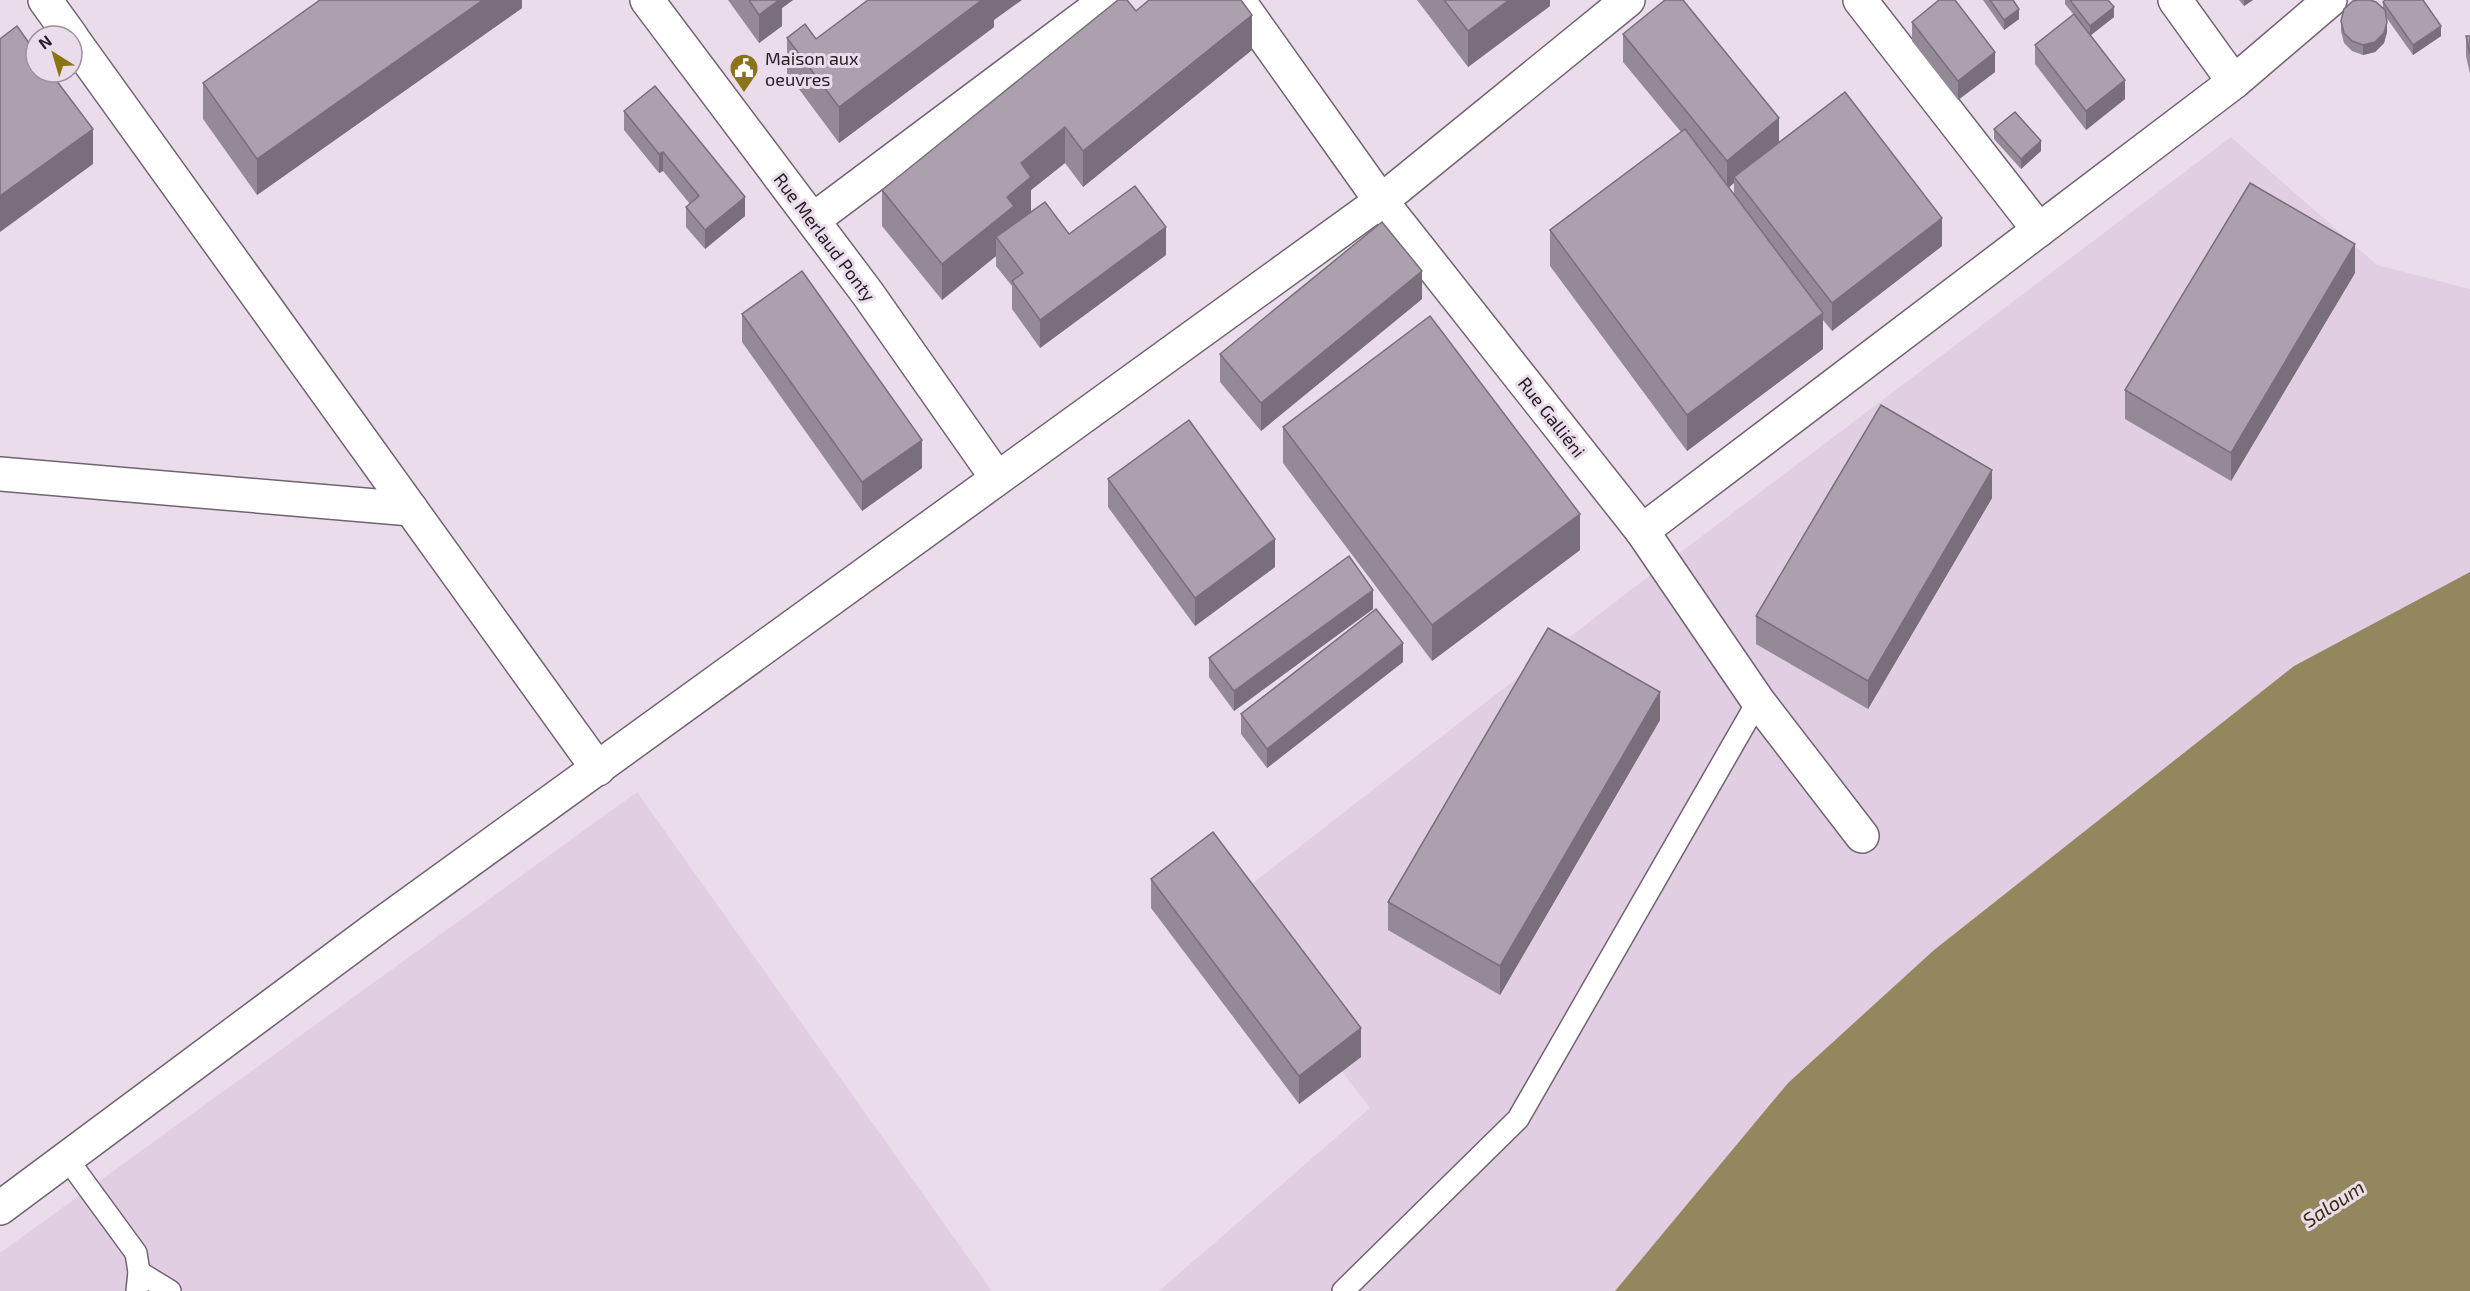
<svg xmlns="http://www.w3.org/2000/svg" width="2470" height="1291" font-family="'Exo 2',sans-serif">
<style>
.built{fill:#e1cee3}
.water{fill:#93875d}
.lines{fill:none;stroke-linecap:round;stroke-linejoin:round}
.service-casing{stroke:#706471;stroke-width:24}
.minor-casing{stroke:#706471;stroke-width:36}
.tertiary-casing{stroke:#706471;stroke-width:36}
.service{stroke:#fff;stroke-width:21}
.minor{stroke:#fff;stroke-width:33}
.tertiary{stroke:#fff;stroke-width:33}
.wall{fill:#948996;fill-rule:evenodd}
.shaded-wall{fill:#786f7a}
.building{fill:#ac9fae;stroke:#786f7a;stroke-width:1.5}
.labels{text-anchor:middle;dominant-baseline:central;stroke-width:6;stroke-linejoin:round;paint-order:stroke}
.poi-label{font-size:18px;fill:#252026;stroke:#ebdcec;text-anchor:start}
.street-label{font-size:18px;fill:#252026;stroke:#ebdcec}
.water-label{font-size:20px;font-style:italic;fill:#3a300b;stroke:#ebdcec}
</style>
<rect width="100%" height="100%" fill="#ebdcec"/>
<g class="built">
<polygon points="2231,137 2377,265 2470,289 2470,572 2294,666 1934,950 1788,1083 1615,1291 1159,1291 1370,1108 1218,910 1624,595"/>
<polygon points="637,792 992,1291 0,1291 0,1253"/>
</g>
<polygon class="water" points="2470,572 2470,1291 1615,1291 1788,1083 1934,950 2294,666"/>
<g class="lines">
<g class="service-casing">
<g id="service">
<polyline points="68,1160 136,1253 139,1272 137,1291"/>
<polyline points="139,1272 170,1291"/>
<polyline points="1343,1291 1518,1119 1758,701"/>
</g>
</g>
<g class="minor-casing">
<g id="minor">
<polyline points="45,0 71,36"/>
<polyline points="647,0 868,294 997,478"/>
<polyline points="1860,0 2039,230"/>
<polyline points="2175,0 2234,82"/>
<polyline points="72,38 598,769"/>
<polyline points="1381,201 1642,531 1758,701 1862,836"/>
<polyline points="813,220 1107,0"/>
<polyline points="0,474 411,509"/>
<polyline points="1642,531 2234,82 2330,0"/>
</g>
</g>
<g class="tertiary-casing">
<g id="tertiary">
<polyline points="1238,0 1381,201"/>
<polyline points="0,1208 379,926 1381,201 1628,0"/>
</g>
</g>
<use href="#service" class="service"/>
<use href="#minor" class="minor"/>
<use href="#tertiary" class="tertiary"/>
</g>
<g class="wall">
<polygon points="522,0 522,8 257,195 203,119 203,83"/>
<polygon points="728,0 793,0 782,8 782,26 759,43"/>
<polygon points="1417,0 1550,0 1550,6 1468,67"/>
<polygon points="1983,0 2013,0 2019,19 2004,30"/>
<polygon points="2065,0 2108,0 2114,17 2090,35 2125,99 2086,130 2035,64 2035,45 2074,15 2065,4"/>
<polygon points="2239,0 2253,0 2244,6"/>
<polygon points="2383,2 2441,36 2413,55 2386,17 2387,32 2384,43 2375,52 2363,55 2352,51 2344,43 2341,31 2341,21 2383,8"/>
<polygon points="1136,11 1252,50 1083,187 1065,163 1031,190 1031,212 1069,234 1166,255 1040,348 1012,309 1012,286 996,266 996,256 942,300 882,226 882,190"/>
<polygon points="994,20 994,27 839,143 787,73 787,38 816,39"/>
<polygon points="1912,22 1995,72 1958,100 1912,41"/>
<path d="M1623,34L1779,143L1942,246L1832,331L1823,320V349L1687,451L1550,266V230L1681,132L1623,62ZM1734,183V195L1729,187Z"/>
<polygon points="2466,36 2470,36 2470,74 2466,56"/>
<polygon points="624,111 745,216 705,249 686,227 686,207 690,204 663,171 659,173 624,130"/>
<polygon points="1994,129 2041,151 2021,169 1994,139"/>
<polygon points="2355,273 2231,481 2125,419 2125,390"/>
<polygon points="1422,299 1261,431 1220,382 1220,354"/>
<polygon points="742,314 922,468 862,511 742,342"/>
<polygon points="1283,427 1580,550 1432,661 1283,463"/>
<polygon points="1108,479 1275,567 1195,626 1108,507"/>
<polygon points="1992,498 1868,709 1756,644 1756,616"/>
<polygon points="1373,609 1234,711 1209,677 1209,658"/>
<polygon points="1403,662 1267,768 1241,734 1241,714"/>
<polygon points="1660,720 1500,995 1388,930 1388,902"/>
<polygon points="1151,879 1361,1057 1299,1104 1151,908"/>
</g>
<g class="shaded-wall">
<polygon points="483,0 522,0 522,8 257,195 257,159"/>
<polygon points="773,0 793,0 782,8 782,26 759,43 759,15"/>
<polygon points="982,0 1022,0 994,20 994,27 839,143 839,107"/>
<polygon points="1509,0 1550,0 1550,6 1468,67 1468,31"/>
<polygon points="2244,0 2253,0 2244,6"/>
<polygon points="2114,7 2114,17 2090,36 2090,26"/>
<polygon points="2019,9 2019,19 2004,30 2004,20"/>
<polygon points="1252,15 1252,50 1083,187 1083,151"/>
<polygon points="2387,22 2387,32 2384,43 2375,52 2363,55 2363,45"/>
<polygon points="2441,26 2441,36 2413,55 2413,45"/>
<polygon points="1995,52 1995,72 1958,100 1958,81"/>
<polygon points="2125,80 2125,99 2086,130 2086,111"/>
<polygon points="1779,118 1779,146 1734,177 1734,183 1727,189 1727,161"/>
<polygon points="1065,127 1065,163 1031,190 1031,213 996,237 996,256 942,300 942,264 1007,197 1021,163"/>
<polygon points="93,129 93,164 0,232 0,196"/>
<polygon points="2041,141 2041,151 2021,169 2021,159"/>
<polygon points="663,152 663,171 659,173 659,154"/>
<polygon points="745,197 745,216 705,249 705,230"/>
<polygon points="1942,218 1942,246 1832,331 1832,303"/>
<polygon points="1166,227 1166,255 1040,348 1040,320"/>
<polygon points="2355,244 2355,273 2231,481 2231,453"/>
<polygon points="1422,271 1422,299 1261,431 1261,403"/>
<polygon points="1823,313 1823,349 1687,451 1687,415"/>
<polygon points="922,440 922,468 862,511 862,482"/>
<polygon points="1992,470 1992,498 1868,709 1868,681"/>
<polygon points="1580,514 1580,550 1432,661 1432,625"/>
<polygon points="1275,539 1275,567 1195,626 1195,598"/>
<polygon points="1373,590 1373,609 1234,711 1234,691"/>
<polygon points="1403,643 1403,662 1267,768 1267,749"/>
<polygon points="1660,692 1660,720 1500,995 1500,966"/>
<polygon points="1361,1028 1361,1057 1299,1104 1299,1076"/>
</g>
<g class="building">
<polygon points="320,0 483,0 257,159 203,83"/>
<polygon points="749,0 779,0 759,15"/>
<polygon points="868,0 982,0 839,107 787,38 805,24 816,39"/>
<polygon points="1118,0 1127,0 1136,11 1149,0 1241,0 1252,15 1083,151 1065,127 1021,163 1031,177 1007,197 1014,206 942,264 882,190"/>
<polygon points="1444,0 1509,0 1468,31"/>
<polygon points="1665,0 1683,0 1779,118 1727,161 1623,34"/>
<polygon points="1939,0 1955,0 1995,52 1958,81 1912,22"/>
<polygon points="1990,0 2013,0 2019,9 2004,20"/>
<polygon points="2070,0 2108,0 2114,7 2090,26"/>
<polygon points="2358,0 2370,0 2376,2 2385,10 2387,22 2384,33 2375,42 2363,45 2352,41 2344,33 2341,21 2344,9 2353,1"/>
<polygon points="2385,0 2423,0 2441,26 2413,45 2383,2"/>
<polygon points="2074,14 2125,80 2086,111 2035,45"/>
<polygon points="17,26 36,53 36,72 50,72 93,129 0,196 0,39"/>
<polygon points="2466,36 2470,36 2470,54"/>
<polygon points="655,86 745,197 705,230 686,207 699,196 663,152 659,154 624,111"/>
<polygon points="1845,92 1942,218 1832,303 1734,177"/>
<polygon points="2015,112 2041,141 2021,159 1994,129"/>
<polygon points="1685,129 1823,313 1687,415 1550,230"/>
<polygon points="2250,183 2355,244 2231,453 2125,390"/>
<polygon points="1135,186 1166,227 1040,320 1012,281 1023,273 996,237 1045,202 1069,234"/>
<polygon points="1382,222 1422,271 1261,403 1220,354"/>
<polygon points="802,271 922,440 862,482 742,314"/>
<polygon points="1430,316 1580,514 1432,625 1283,427"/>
<polygon points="1881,405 1992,470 1868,681 1756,616"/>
<polygon points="1189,420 1275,539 1195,598 1108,479"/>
<polygon points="1349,556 1373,590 1234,691 1209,658"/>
<polygon points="1376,609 1403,643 1267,749 1241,714"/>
<polygon points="1548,628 1660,692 1500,966 1388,902"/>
<polygon points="1213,832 1361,1028 1299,1076 1151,879"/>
</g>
<defs>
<g id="civic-pin" transform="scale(1.5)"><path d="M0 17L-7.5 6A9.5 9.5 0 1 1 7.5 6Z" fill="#8b7418" stroke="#ebdcec"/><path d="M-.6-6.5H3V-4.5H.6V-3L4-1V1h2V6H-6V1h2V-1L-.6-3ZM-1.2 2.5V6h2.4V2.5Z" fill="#fff"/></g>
</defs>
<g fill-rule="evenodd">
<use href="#civic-pin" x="744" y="68"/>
</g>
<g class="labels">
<g class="poi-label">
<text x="765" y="58">Maison aux<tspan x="765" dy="21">oeuvres</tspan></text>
</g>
<g class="street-label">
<text transform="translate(825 237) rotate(53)">Rue Merlaud Ponty</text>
<text transform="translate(1552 417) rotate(52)">Rue Galliéni</text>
</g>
<g class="water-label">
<text transform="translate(2333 1203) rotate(-33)">Saloum</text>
</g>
</g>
<g transform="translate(54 54) rotate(323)"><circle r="28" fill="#ebdcec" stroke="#9c919d" stroke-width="1.5"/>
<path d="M0-4.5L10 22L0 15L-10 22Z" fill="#8b7418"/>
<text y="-9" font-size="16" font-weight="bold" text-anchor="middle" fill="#252026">N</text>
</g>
</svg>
